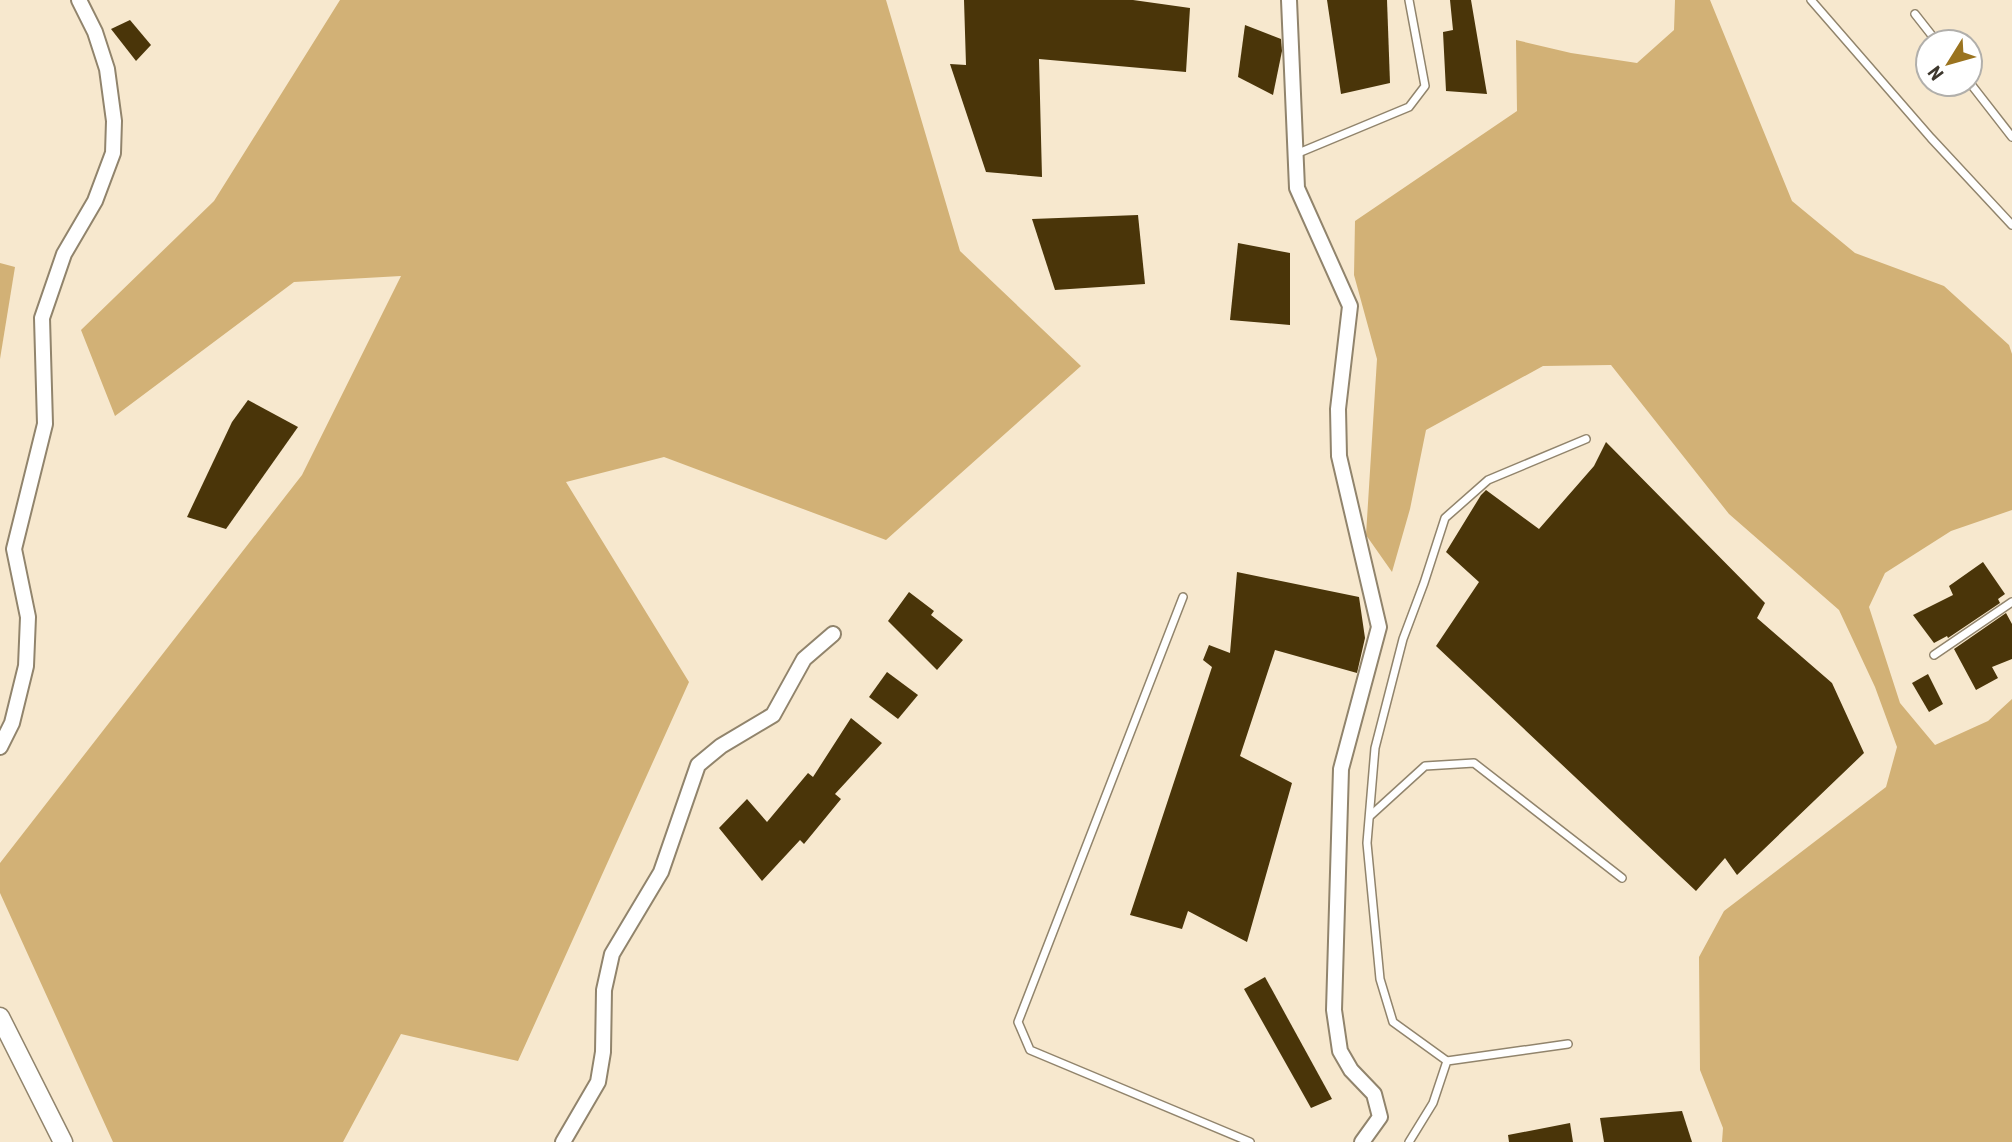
<svg xmlns="http://www.w3.org/2000/svg" width="2012" height="1142" font-family="'Roboto Condensed',sans-serif">
<style>
.green{fill:#d2b176}
.building{fill:#4a3509}
.lines{fill:none;stroke-linecap:round;stroke-linejoin:round}
.service-casing{stroke:#91846c;stroke-width:10}
.minor-casing{stroke:#91846c;stroke-width:18}
.tertiary-casing{stroke:#91846c;stroke-width:21}
.service{stroke:#fff;stroke-width:7}
.minor{stroke:#fff;stroke-width:14}
.tertiary{stroke:#fff;stroke-width:18}
</style>
<rect width="100%" height="100%" fill="#f7e8ce"/>
<g class="green">
<polygon points="340,0 886,0 960,251 1081,366 886,540 664,457 566,482 689,682 518,1061 401,1034 343,1142 113,1142 0,893 0,863 302,475 401,276 294,282 115,416 81,330 214,201"/>
<polygon points="1675,0 1710,0 1792,201 1855,253 1944,286 2009,345 2012,354 2012,510 1951,531 1885,573 1869,607 1900,703 1935,745 1988,721 2012,699 2012,1142 1722,1142 1723,1128 1700,1070 1699,957 1724,911 1886,787 1897,747 1875,687 1839,610 1729,514 1611,365 1543,366 1426,430 1410,509 1392,572 1366,535 1377,359 1354,275 1355,221 1517,111 1516,40 1571,53 1637,63 1674,30"/>
<polygon points="0,263 15,267 0,359"/>
</g>
<g class="building">
<polygon points="964,0 1133,0 1190,8 1186,72 1039,59 1042,177 986,172 950,64 966,65"/>
<polygon points="1327,0 1387,0 1390,83 1341,94"/>
<polygon points="1450,0 1471,0 1487,94 1446,91 1443,32 1453,30"/>
<polygon points="130,20 151,45 136,61 111,29"/>
<polygon points="1245,25 1281,39 1282,51 1273,95 1238,77"/>
<polygon points="1138,215 1145,284 1055,290 1032,219"/>
<polygon points="1238,243 1290,253 1290,325 1230,320"/>
<polygon points="248,400 298,427 226,529 187,517 232,422"/>
<polygon points="1606,442 1765,603 1757,618 1832,683 1864,753 1737,875 1725,858 1696,891 1436,646 1479,582 1446,552 1481,495 1486,490 1539,529 1594,466"/>
<polygon points="1983,562 2005,594 1998,599 2000,603 1948,638 1947,636 1934,643 1913,615 1953,595 1949,586"/>
<polygon points="1237,572 1359,597 1365,638 1357,673 1275,650 1240,756 1292,783 1247,942 1188,911 1182,929 1130,915 1212,667 1203,660 1209,645 1230,653"/>
<polygon points="909,592 934,611 931,615 963,640 937,670 888,621"/>
<polygon points="2006,613 2012,624 2012,659 1992,667 1998,678 1976,690 1954,649"/>
<polygon points="887,672 918,695 898,719 869,697"/>
<polygon points="1928,674 1943,704 1929,712 1912,683"/>
<polygon points="851,718 882,743 835,794 841,799 804,844 800,840 762,881 719,828 747,799 767,822 808,773 813,777"/>
<polygon points="1265,977 1332,1099 1311,1108 1244,989"/>
<polygon points="1682,1111 1692,1142 1604,1142 1600,1118"/>
<polygon points="1570,1123 1573,1142 1509,1142 1508,1135"/>
</g>
<g class="lines">
<g class="service-casing">
<g id="service">
<polyline points="1811,0 1931,138 2012,225"/>
<polyline points="1915,14 1937,42"/>
<polyline points="1970,83 2012,137"/>
<polyline points="1296,154 1409,107 1425,86 1409,0"/>
<polyline points="1183,597 1018,1022 1030,1050 1250,1142"/>
<polyline points="1934,655 2012,602"/>
<polyline points="1370,816 1425,766 1474,763 1622,878"/>
<polyline points="1447,1061 1393,1022 1380,979 1367,843 1375,748 1403,639 1424,583 1445,518 1488,480 1586,439"/>
<polyline points="1409,1142 1433,1103 1447,1061 1568,1044"/>
</g>
</g>
<g class="minor-casing">
<g id="minor">
<polyline points="1289,0 1297,188 1350,306 1338,409 1339,456 1379,627 1341,769 1334,1010 1340,1051 1351,1070 1374,1094 1380,1117 1362,1142"/>
<polyline points="0,747 12,723 26,666 28,617 14,549 45,424 42,318 64,254 95,201 113,153 114,121 107,69 95,32 79,0"/>
<polyline points="563,1142 598,1082 603,1052 604,990 612,954 661,872 698,765 721,746 773,715 804,659 833,634"/>
</g>
</g>
<g class="tertiary-casing">
<polyline id="tertiary" points="0,1017 63,1142"/>
</g>
<use href="#service" class="service"/>
<use href="#minor" class="minor"/>
<use href="#tertiary" class="tertiary"/>
</g>
<g transform="translate(1949 63) rotate(233)"><circle r="33" fill="#ffffff" stroke="#b1afab" stroke-width="2"/>
<path d="M0-5L12 26L0 18L-12 26Z" fill="#9a731f"/>
<text y="-10" font-size="19" font-weight="bold" text-anchor="middle" fill="#3d372d">N</text>
</g>
</svg>
